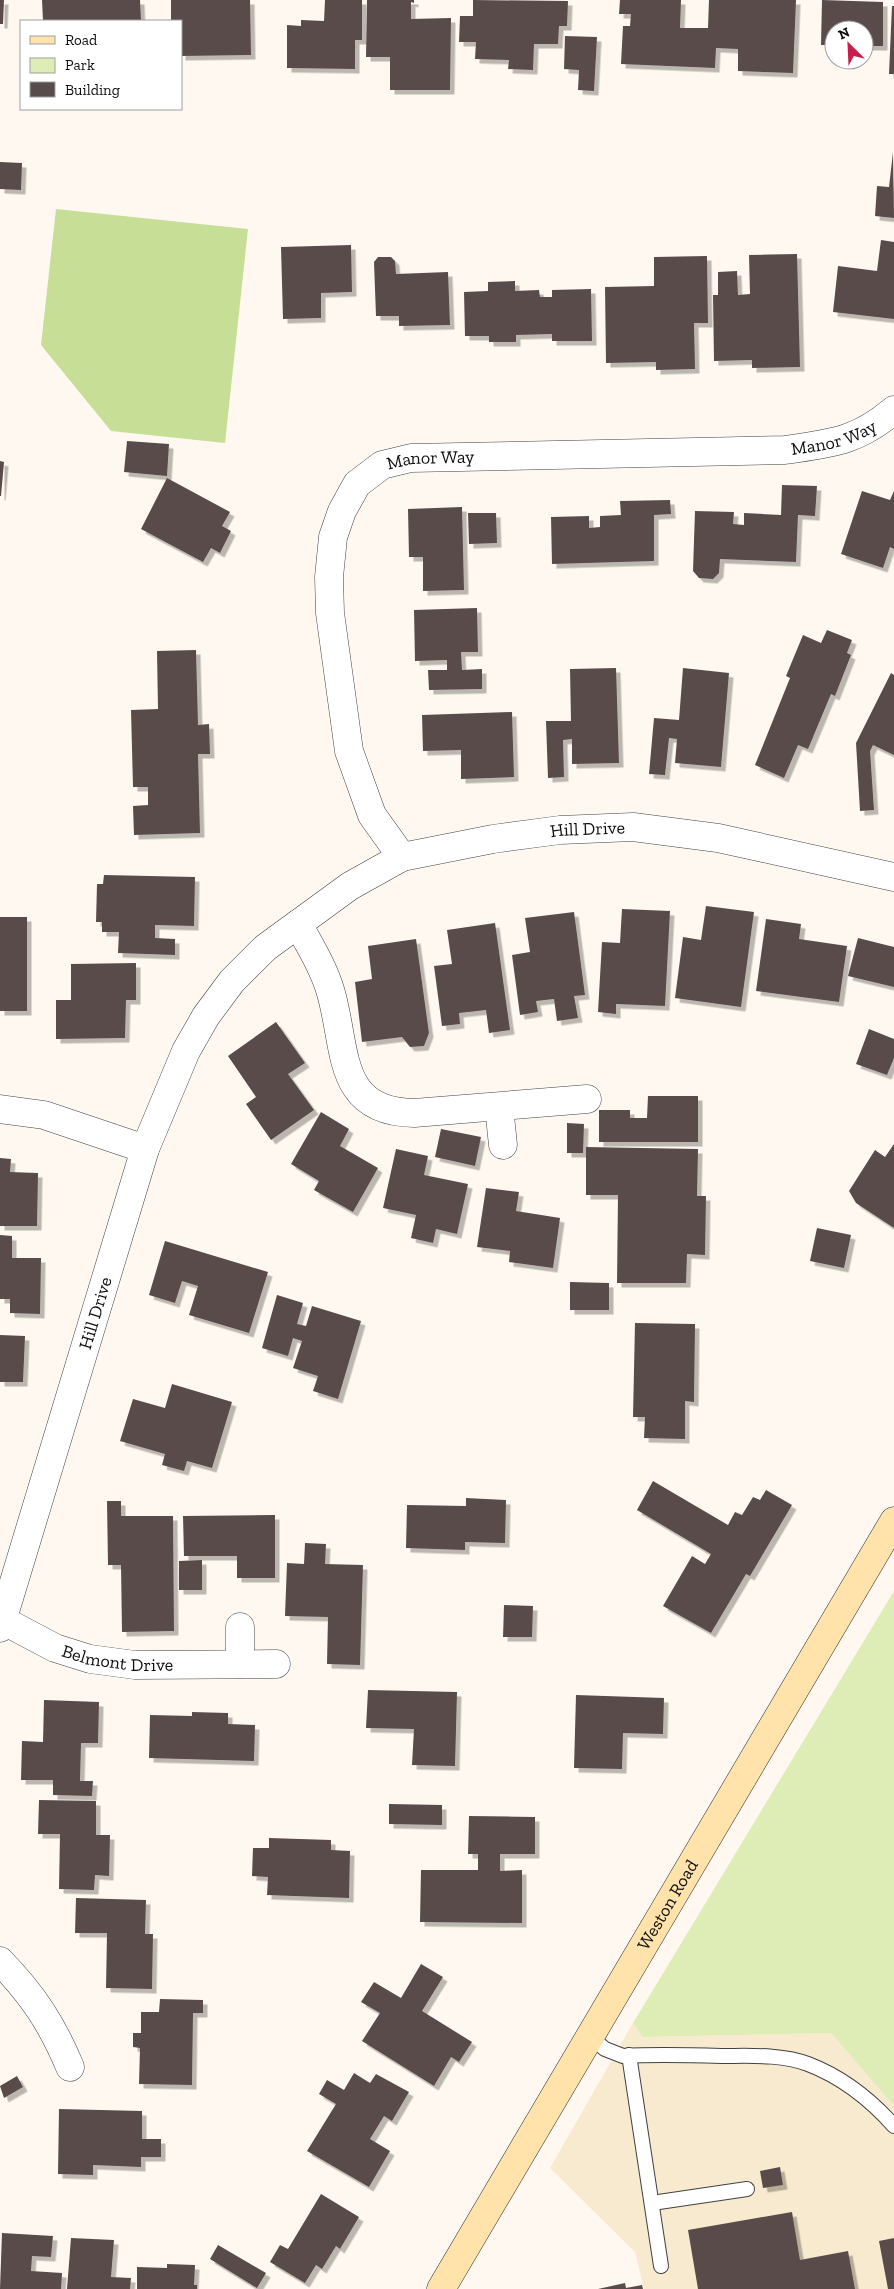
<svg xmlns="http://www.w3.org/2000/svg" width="894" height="2289" font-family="'Zilla Slab',serif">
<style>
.farmland{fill:#f7eace}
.green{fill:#deecb6}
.forest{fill:#c6de95}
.building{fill:#584c4a;filter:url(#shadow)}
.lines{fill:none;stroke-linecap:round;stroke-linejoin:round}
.lane-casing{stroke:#414141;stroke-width:16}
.street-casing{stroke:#414141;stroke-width:29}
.secondary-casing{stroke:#303030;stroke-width:29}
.lane{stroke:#fff;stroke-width:14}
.street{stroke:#fff;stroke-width:28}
.secondary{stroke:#ffe3ab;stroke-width:28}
.labels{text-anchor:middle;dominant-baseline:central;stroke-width:5;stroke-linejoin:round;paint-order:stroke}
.street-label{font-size:18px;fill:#0e0e0e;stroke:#fff}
</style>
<defs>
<filter id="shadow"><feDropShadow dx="4.5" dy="4.5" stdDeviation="0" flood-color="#0004"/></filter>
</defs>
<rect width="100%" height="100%" fill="#fff8f0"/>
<polygon class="farmland" points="633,2023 643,2037 831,2033 894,2106 894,2289 644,2289 635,2252 550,2168"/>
<polygon class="green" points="894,1591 894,2106 831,2033 643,2037 633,2023"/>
<polygon class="forest" points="56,209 248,229 225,443 111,431 41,345"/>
<g class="building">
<polygon points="0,0 4,0 3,24 0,24"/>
<polygon points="42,0 140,0 141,21 43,21"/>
<polygon points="171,0 250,0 251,55 181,56 181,21 171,21"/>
<polygon points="325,0 362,0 362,40 355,40 355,69 287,68 287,25 301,26 301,20 324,21"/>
<polygon points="367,0 414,0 414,3 411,2 411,19 451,18 450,90 390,90 390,57 366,57"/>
<polygon points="473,0 568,1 567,26 559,26 558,44 534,44 533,70 508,69 509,60 475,59 476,42 459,42 460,16 473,16"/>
<polygon points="620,0 681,0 680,28 708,28 709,0 796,0 793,73 738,71 738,49 716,48 715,68 621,64 623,26 630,26 631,14 619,14"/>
<polygon points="822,0 883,2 883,46 864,46 864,30 834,30 834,45 821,45"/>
<polygon points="892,6 894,6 894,74 889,74"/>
<polygon points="565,36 597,37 594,91 578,90 579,70 564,69"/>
<polygon points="893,152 894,218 875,216 877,186 889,187"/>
<polygon points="0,162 22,163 21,190 0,189"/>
<polygon points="881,240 894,242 894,319 833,312 838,266 877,271"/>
<polygon points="351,245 352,292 321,293 321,318 283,319 281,247"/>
<polygon points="797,254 800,367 752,368 752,360 714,361 713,295 718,295 718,272 737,271 738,295 750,294 749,255"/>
<polygon points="707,256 708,323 694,323 695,369 656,370 656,362 606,363 605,287 654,286 654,257"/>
<polygon points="378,257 391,257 395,261 396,274 448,272 450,325 399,326 399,316 376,316 374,262"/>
<polygon points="515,281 515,291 539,290 540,297 552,297 552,290 591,289 592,341 552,341 552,334 516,335 516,342 489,342 489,336 465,336 464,292 488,291 488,282"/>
<polygon points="127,441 169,444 167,476 124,472"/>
<polygon points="0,461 4,462 1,496 0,496"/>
<polygon points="167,478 230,512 222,526 231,531 220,553 211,548 203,562 141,529"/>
<polygon points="782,485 817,486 815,516 798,515 796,562 720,559 719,573 713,579 699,578 693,571 695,511 734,512 733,524 744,525 744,513 781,515"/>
<polygon points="862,491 890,500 894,491 894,549 890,547 883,568 841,554"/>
<polygon points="670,500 671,514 654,515 654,561 552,564 551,517 589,516 589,528 600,527 600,516 621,515 620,501"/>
<polygon points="462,507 464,590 423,591 423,557 409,557 408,509"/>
<polygon points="468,513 496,513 497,543 469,544"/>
<polygon points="477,608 478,652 461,652 462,670 482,669 482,689 429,690 428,670 447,670 447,660 415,661 414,610"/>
<polygon points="827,630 852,640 847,653 851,655 835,696 831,694 808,749 798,745 784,778 755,765 790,678 786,676 803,635 821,643"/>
<polygon points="196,650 198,725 209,724 210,754 198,754 200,833 134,835 133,806 148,805 148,787 133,787 131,710 158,709 157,651"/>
<polygon points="616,668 619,763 572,764 572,739 563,740 564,777 548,778 546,721 571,721 570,669"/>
<polygon points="683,668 729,673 721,767 675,763 677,739 669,738 665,775 649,774 654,718 679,720"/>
<polygon points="891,673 894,675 894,755 873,745 870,751 874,810 860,811 856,743"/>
<polygon points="512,712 514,777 461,779 461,750 423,751 422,715"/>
<polygon points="104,875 195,877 194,926 155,925 155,938 175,939 175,955 118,953 119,932 102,932 102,922 96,922 97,884 103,884"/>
<polygon points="706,906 754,912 741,1007 675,998 683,937 701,940"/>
<polygon points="622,909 670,911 665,1006 616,1004 616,1014 598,1012 602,942 620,943"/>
<polygon points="574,912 585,995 574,996 578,1018 557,1021 554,999 536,1001 538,1012 520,1015 512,955 530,952 525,918"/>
<rect x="0" y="917" width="27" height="94"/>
<polygon points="766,919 801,924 799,939 847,946 839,1002 756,991"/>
<polygon points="495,923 510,1030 489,1033 486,1010 459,1013 460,1024 442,1026 434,966 452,964 447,930"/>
<polygon points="858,938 894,947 894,987 848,976"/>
<polygon points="416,939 429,1033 424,1046 410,1047 402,1037 362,1042 355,982 372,979 368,946"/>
<polygon points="136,963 136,1000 126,1000 125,1038 56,1039 56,1000 71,1000 71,964"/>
<polygon points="276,1022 305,1063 288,1074 314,1110 271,1140 246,1104 256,1097 228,1056"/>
<polygon points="869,1029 894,1039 894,1058 887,1075 856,1064"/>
<polygon points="648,1096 698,1096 698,1142 599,1142 599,1110 630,1110 630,1118 647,1118"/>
<polygon points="321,1112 349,1129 340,1146 378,1168 353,1212 314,1190 319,1181 291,1164"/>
<polygon points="567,1123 584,1124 583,1153 567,1153"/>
<polygon points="441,1129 481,1137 475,1166 435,1157"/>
<polygon points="894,1144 894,1228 856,1203 849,1191 875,1150 885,1157"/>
<polygon points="586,1147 698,1149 697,1196 706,1196 705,1255 687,1254 686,1283 617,1283 618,1195 586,1195"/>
<polygon points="396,1149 428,1156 424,1175 468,1184 457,1234 436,1229 433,1243 411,1238 416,1215 383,1208"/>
<polygon points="0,1158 11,1159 10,1172 38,1173 37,1226 0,1226"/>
<polygon points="486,1188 519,1192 516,1211 560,1218 553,1268 509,1262 510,1251 477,1247"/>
<polygon points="817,1228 851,1235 844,1268 810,1261"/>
<polygon points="0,1235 12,1236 12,1258 41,1258 40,1314 10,1313 10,1299 0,1299"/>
<polygon points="165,1241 268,1272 249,1333 189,1315 198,1286 182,1281 175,1303 149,1295"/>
<polygon points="570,1282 609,1283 609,1310 570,1310"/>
<polygon points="277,1295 303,1303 297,1324 306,1326 312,1306 361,1321 338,1399 313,1391 318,1376 293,1368 302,1341 293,1338 288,1356 262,1348"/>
<polygon points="635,1323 695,1324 694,1402 685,1401 685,1439 644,1438 645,1417 633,1417"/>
<polygon points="0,1335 25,1336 23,1382 0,1382"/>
<polygon points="172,1384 232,1402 212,1468 187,1461 184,1471 162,1465 165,1454 120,1441 133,1399 165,1408"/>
<polygon points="653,1481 728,1525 735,1512 742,1515 753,1497 760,1500 766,1490 792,1505 750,1576 746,1574 711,1633 663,1606 692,1556 705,1564 711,1554 637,1510"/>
<polygon points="466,1498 506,1500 505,1543 465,1542 465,1550 406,1548 407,1505 466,1506"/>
<polygon points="107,1501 121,1501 121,1516 173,1516 174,1631 122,1632 121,1565 108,1565"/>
<polygon points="275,1515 275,1578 237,1578 237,1556 184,1556 183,1516"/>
<polygon points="305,1543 326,1544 325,1564 363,1565 360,1665 327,1664 328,1617 285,1616 287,1563 304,1564"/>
<polygon points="202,1560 202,1590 179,1590 179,1561"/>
<polygon points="504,1605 533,1606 532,1637 503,1637"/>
<polygon points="368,1690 457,1692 455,1766 412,1765 414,1729 366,1728"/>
<polygon points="576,1695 664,1698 663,1734 623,1733 622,1769 574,1768"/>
<polygon points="44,1700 99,1702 98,1743 81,1743 80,1781 93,1781 92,1796 53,1795 53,1780 21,1780 22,1741 43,1742"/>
<polygon points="192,1712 228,1713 228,1724 255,1725 254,1761 149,1758 150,1715 192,1716"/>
<polygon points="39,1800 96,1801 96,1835 110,1835 109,1876 95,1875 94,1890 59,1889 60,1834 38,1834"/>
<polygon points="389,1804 442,1805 442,1825 389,1824"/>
<polygon points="469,1816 535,1817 535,1854 500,1854 500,1871 522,1870 522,1923 420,1922 421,1870 478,1870 478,1854 468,1854"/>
<polygon points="269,1838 331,1840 331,1850 350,1851 349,1898 267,1895 268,1877 252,1876 253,1848 269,1848"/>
<polygon points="76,1898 146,1900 145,1934 153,1934 152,1989 106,1988 107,1933 75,1933"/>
<polygon points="421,1964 443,1977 422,2011 472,2042 459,2062 451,2057 434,2086 362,2041 380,2013 361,2002 374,1982 401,1998"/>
<polygon points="160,1999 203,2000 203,2013 193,2013 192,2085 139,2084 140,2048 133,2047 133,2033 141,2033 141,2012 159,2012"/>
<polygon points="354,2073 370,2083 376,2074 409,2092 392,2121 384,2116 370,2139 390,2151 369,2187 307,2151 336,2104 319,2094 327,2080 344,2090"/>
<polygon points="17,2076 23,2087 4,2098 0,2086"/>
<polygon points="59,2109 142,2111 142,2139 161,2139 161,2157 141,2157 141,2167 93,2165 93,2175 58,2174"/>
<polygon points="780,2167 783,2185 763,2188 760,2171"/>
<polygon points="321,2194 359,2217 340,2249 336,2246 322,2269 316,2265 305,2283 270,2262 280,2245 288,2249"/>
<polygon points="792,2212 800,2260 848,2251 855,2289 698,2289 688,2230"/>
<polygon points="2,2233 53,2236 51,2257 32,2256 31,2271 62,2273 61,2289 0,2289"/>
<polygon points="71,2238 114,2240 111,2277 131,2278 130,2289 67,2289"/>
<polygon points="894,2238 894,2289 888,2289 879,2241"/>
<polygon points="218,2245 266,2273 257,2288 210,2259"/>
<polygon points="167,2264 195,2265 194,2285 197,2285 197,2289 137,2289 137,2267 167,2268"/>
<polygon points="625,2283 626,2288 642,2285 643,2289 598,2289"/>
</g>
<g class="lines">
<g class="lane-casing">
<g id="lane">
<path d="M590,2037L605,2049L623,2056C656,2054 689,2055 722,2056C750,2056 782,2054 808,2064C842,2077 870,2099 894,2126"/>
<polyline points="629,2055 661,2266"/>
<polyline points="652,2203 747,2189"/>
</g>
</g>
<g class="street-casing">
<g id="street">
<path id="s1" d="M402,857L372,815L349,751L330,613L329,577L333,537L342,511L357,484L382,465L411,458L785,450C832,443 856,442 894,410"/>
<path d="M298,924C310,946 324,968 331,993C347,1049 336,1112 414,1113L587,1099"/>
<polyline points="499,1107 503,1145"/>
<polyline points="0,1109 44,1115 145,1149"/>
<path id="s2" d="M2,1620L55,1648L90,1659L135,1665L276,1664"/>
<polyline points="240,1627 240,1664"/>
<path id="s3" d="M0,1628L145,1149L186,1051L206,1016L232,981L265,948L350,886L402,857L493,839L560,830L633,827L718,838L894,877"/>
<path d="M0,1961C33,1995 52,2024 70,2067"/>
</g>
</g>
<g class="secondary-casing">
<g id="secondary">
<path id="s4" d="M441,2289L894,1521"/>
</g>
</g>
<use href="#lane" class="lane"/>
<use href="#street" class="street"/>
<use href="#secondary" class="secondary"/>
</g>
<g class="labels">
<g class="street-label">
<text stroke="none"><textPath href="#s1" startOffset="879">Manor Way</textPath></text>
<text stroke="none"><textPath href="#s1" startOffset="474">Manor Way</textPath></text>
<text stroke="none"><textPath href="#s3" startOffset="1090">Hill Drive</textPath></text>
<text stroke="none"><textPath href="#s3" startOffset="329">Hill Drive</textPath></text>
<text stroke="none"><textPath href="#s2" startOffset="124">Belmont Drive</textPath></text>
<text stroke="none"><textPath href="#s4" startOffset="446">Weston Road</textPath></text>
</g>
</g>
<rect x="20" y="20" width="162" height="90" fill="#ffffff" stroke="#9f9f9f"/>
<rect x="30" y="36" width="25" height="8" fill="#ffe3ab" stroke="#9f9f9f"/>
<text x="65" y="45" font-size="15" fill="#0e0e0e">Road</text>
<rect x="30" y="58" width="25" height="15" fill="#deecb6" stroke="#9f9f9f"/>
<text x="65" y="70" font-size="15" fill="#0e0e0e">Park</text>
<rect x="30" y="82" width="25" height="15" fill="#584c4a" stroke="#9f9f9f"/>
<text x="65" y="95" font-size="15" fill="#0e0e0e">Building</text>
<g transform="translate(849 45) rotate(336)"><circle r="24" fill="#ffffff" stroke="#9f9f9f"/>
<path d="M0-4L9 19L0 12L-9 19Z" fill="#c71e4c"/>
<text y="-8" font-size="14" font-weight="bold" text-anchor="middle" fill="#0e0e0e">N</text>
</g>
</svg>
